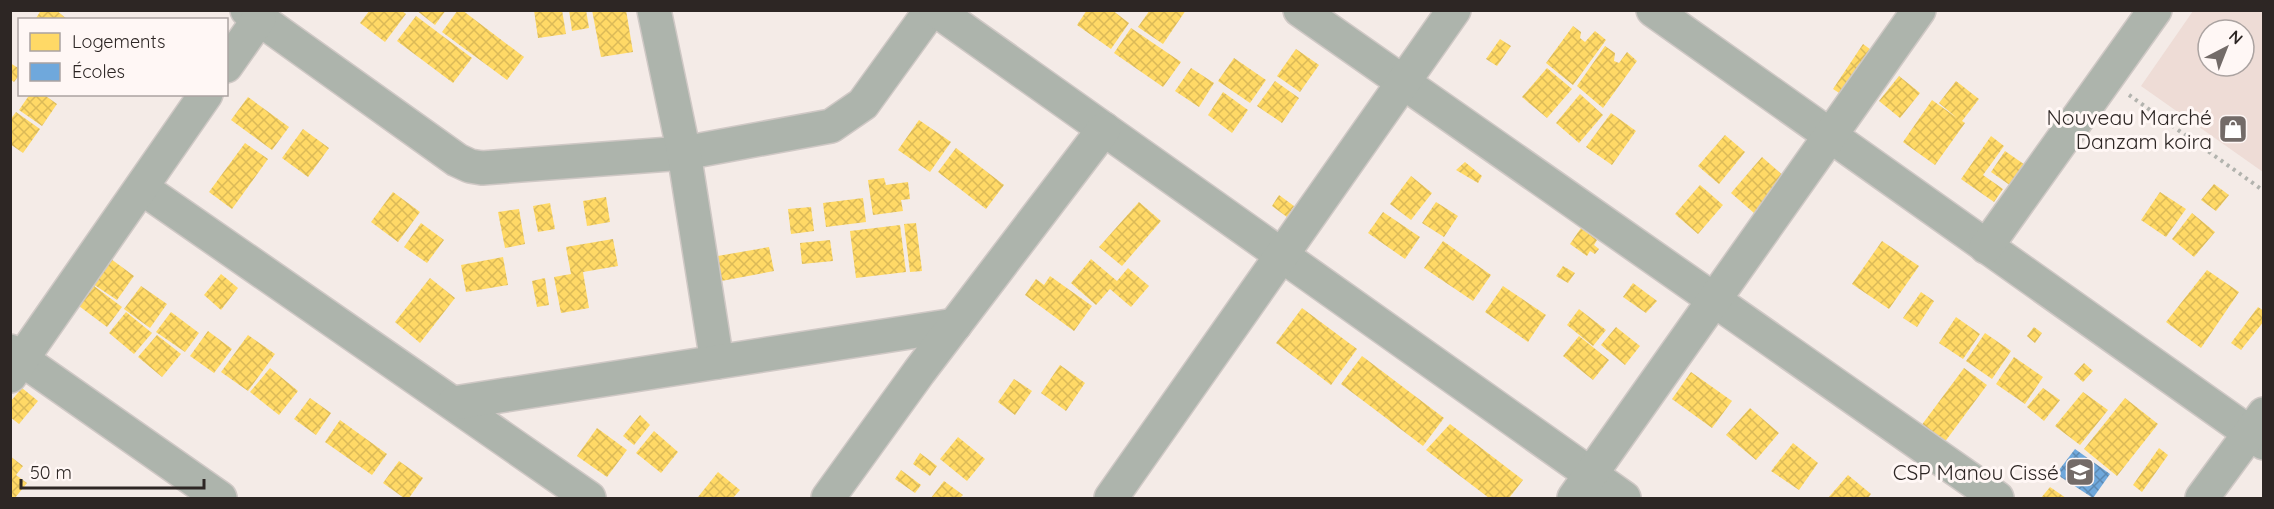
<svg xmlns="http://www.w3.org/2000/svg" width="2274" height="509" font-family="Quicksand,sans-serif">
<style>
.built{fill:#eedcd6;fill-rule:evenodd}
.homes{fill:url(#homes-cross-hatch)}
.schools{fill:url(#schools-cross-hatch)}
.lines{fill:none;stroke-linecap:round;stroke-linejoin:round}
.minor-casing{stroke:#cfc8c5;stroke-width:36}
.path{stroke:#b2b3ae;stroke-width:4;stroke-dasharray:3 4.5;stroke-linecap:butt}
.minor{stroke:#adb4ac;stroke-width:33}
.labels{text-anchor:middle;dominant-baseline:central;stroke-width:6;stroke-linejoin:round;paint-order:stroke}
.poi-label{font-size:21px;fill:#2d2624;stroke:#fff7f5;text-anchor:end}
</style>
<defs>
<pattern id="homes-cross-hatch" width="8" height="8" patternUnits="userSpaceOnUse" patternTransform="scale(1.5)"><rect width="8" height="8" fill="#ffd966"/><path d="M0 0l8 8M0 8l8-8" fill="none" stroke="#dbba58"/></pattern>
<pattern id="schools-cross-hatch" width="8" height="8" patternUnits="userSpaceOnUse" patternTransform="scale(1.5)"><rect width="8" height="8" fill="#6fa8dc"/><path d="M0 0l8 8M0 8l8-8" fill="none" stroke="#5c89b2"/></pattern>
</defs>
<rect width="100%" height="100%" fill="#f4ebe7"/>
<path class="built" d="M2193,11H2263V172L2141,86ZM2208,30H2244V66H2208Z"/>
<g class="homes">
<polygon points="41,10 56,10 68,20 35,20"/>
<polygon points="370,10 401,10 406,14 385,42 360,23"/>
<polygon points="416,10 446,10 435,25"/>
<polygon points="458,10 462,10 524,57 507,80 442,32"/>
<polygon points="534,10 562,10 566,34 538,38"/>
<polygon points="569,10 586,10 589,28 572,31"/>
<polygon points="592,10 626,10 633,52 601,57"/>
<polygon points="1087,10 1112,10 1129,23 1111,49 1077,25"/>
<polygon points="1150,10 1186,10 1163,44 1138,27"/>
<polygon points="416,16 472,58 453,83 397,41"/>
<polygon points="1573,26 1581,32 1580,38 1585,42 1595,31 1606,40 1573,85 1546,63"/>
<polygon points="1131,28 1181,62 1163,87 1114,53"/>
<polygon points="1500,39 1511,46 1497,66 1486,59"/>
<polygon points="1863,44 1874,52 1844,96 1833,89"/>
<polygon points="1605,46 1615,53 1614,61 1619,63 1627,52 1637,61 1603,108 1577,86"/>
<polygon points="1296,49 1319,65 1300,92 1277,76"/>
<polygon points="1234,58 1266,80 1250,103 1218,81"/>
<polygon points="10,63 20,69 20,74 14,82 10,79"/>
<polygon points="1191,68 1214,83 1199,107 1175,91"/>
<polygon points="1547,68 1572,89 1547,118 1522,97"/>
<polygon points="1899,76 1920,93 1900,118 1879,101"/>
<polygon points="1275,81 1299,98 1282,123 1257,106"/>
<polygon points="1956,81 1979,99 1962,121 1965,123 1935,165 1903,142 1932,100 1957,118 1939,103"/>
<polygon points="1223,92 1248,110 1232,133 1208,115"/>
<polygon points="30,94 43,94 57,104 42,126 19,110"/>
<polygon points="1580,94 1603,115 1579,143 1556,123"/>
<polygon points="248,97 289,127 272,150 231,120"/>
<polygon points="16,112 40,129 23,153 10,144 10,120"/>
<polygon points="1611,113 1636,131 1612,165 1586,147"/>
<polygon points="919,120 951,142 930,172 898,150"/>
<polygon points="303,129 329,148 308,177 282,158"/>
<polygon points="1725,135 1745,152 1719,184 1698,166"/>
<polygon points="1991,136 2004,146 1983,175 2003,189 1994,202 1961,179"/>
<polygon points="245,143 268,159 232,209 209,192"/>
<polygon points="956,148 1004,185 986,209 938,172"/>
<polygon points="2005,151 2028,167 2014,188 1991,172"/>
<polygon points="1762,157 1785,177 1754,213 1731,193"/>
<polygon points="1465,162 1482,176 1478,183 1456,170"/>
<polygon points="1411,176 1432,193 1411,220 1390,204"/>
<polygon points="884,178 886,185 908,182 910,199 901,200 903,211 873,215 868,180"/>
<polygon points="2214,184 2229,195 2216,211 2201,200"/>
<polygon points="1700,185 1723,205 1698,234 1675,214"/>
<polygon points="393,192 420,212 398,242 371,222"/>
<polygon points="2160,192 2186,209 2166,237 2141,220"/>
<polygon points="1279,195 1294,206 1287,217 1272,206"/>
<polygon points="606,197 610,222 587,226 583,201"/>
<polygon points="863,198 866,222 826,227 823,203"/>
<polygon points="1139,202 1161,221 1122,266 1099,247"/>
<polygon points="1436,202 1458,216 1444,237 1422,223"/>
<polygon points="550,203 555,229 538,232 533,206"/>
<polygon points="811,207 814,231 791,234 788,209"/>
<polygon points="519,209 525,244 505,248 498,212"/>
<polygon points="1383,212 1420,237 1405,259 1368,233"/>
<polygon points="2192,213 2215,232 2194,257 2172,239"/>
<polygon points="421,223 444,240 427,263 404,247"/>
<polygon points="916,223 922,271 910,272 904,224"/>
<polygon points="900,225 906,272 856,278 850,231"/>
<polygon points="1581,228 1597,240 1594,245 1599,249 1595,254 1590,251 1587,256 1570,244"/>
<polygon points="613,239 618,266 583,272 589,308 561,313 554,277 571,274 566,247"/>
<polygon points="830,240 833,261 802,264 800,243"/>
<polygon points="1443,241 1491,275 1473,301 1424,268"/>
<polygon points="1882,241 1919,266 1889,309 1852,284"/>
<polygon points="769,247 774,271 716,282 712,257"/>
<polygon points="503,257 508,285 466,292 461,265"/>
<polygon points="111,259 134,276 117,300 93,284"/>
<polygon points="1091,259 1117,281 1128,268 1149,286 1131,307 1110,289 1096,305 1071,283"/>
<polygon points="1563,266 1575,273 1568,283 1556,276"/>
<polygon points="2207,270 2239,292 2201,348 2166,322"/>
<polygon points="221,274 238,288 221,310 204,295"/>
<polygon points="1050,276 1092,306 1074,331 1025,295 1036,279 1044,285"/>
<polygon points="430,278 455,298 420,343 395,322"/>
<polygon points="545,278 549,305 537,307 532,281"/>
<polygon points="1633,283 1657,301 1646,313 1623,297"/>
<polygon points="94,286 122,307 107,327 79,306"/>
<polygon points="141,286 167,304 150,328 124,309"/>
<polygon points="1503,286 1546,315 1528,342 1485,312"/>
<polygon points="1921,292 1934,301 1917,327 1903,318"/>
<polygon points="2258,307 2264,311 2264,321 2241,350 2231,343"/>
<polygon points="1302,308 1357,349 1331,385 1276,343"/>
<polygon points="1579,309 1606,330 1593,346 1567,325"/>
<polygon points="126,312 152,333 134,354 109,333"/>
<polygon points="171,312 199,333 185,352 156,332"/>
<polygon points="1956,317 1980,334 1963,359 1939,343"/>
<polygon points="1616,327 1640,346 1625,365 1601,345"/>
<polygon points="2034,327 2042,333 2035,343 2027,336"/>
<polygon points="208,331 232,349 214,373 190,356"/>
<polygon points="1985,333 2011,351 1992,379 1966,361"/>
<polygon points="157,335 181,354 162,377 138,357"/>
<polygon points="248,335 275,354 248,391 221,372"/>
<polygon points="1579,336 1609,360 1593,380 1563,356"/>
<polygon points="1362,356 1444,418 1423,446 1341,384"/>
<polygon points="2014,357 2043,377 2025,404 1996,384"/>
<polygon points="2084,363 2093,371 2083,382 2074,374"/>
<polygon points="1060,365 1085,383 1066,411 1041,393"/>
<polygon points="270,368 298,391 279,415 250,392"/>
<polygon points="1964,368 1987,385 1944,443 1921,426"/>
<polygon points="1691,372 1732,401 1712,428 1672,399"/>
<polygon points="1014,379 1032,391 1015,415 998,402"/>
<polygon points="22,388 38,401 19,424 10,417 10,402"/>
<polygon points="2043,388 2060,400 2044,421 2027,407"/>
<polygon points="2083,392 2108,410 2080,445 2055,426"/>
<polygon points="310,398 331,413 316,435 294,419"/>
<polygon points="2125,398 2158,424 2117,476 2084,449"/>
<polygon points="1750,408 1779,433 1756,460 1726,435"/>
<polygon points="640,415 650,425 634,445 623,436"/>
<polygon points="340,420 387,454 372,475 325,442"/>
<polygon points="1450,424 1523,480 1509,498 1489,498 1426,450"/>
<polygon points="597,428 627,450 607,477 577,456"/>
<polygon points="654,431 678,452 661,473 636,453"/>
<polygon points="958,437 985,459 967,481 940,459"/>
<polygon points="1793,443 1818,463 1799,490 1771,471"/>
<polygon points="2159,448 2168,455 2142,492 2133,485"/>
<polygon points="920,453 937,466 930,476 913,464"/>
<polygon points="10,456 23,466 16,475 27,483 15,498 10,498"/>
<polygon points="399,461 423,478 409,498 404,498 383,483"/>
<polygon points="901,470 921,485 915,493 895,479"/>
<polygon points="718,472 740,490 733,498 699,498 698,497"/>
<polygon points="1848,475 1871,494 1868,498 1828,498"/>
<polygon points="944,481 963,495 960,498 931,498"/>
<polygon points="2050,487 2066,498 2041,498"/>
</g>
<polygon class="schools" points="2075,449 2110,474 2093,498 2056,474"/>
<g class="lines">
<g class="minor-casing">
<g id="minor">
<polyline points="247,10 457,160 470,166 482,168 684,153 831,126 863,104 931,10"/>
<polyline points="654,10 684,153 717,362"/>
<polyline points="936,10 1624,498"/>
<polyline points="1300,10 1997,498"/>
<polyline points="1653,10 2264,443"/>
<polyline points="226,66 259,19"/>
<polyline points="142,188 589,498"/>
<polyline points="1986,247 2155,10"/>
<polyline points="10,351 220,498"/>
<polyline points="10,376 206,94"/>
<polyline points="454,403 955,325"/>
<polyline points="828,498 919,372 1104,129"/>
<polyline points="1111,498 1454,10"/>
<polyline points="1574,498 1919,10"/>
<polyline points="2202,498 2264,414"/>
</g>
</g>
<polyline class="path" points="2129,95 2264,191"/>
<use href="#minor" class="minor"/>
</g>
<defs>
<g id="shop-square" transform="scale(1.5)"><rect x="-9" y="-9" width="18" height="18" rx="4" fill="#736b68" stroke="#fff7f5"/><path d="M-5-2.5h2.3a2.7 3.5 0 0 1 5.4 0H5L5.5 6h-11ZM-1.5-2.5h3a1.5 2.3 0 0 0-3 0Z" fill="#fff"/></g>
<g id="school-square" transform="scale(1.5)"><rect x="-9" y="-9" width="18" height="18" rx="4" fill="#736b68" stroke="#fff7f5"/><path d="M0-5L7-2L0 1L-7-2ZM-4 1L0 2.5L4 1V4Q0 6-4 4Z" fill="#fff"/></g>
</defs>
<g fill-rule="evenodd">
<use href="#shop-square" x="2233" y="129"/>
<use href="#school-square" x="2080" y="472"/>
</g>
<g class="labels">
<g class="poi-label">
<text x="2212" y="117">Nouveau Marché<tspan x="2212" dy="24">Danzam koira</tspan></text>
<text x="2059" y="472">CSP Manou Cissé</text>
</g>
</g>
<rect width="2274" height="509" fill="none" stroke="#2d2624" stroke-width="24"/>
<rect x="18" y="18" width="210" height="78" fill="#fff7f5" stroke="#aba3a1" stroke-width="1.5"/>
<rect x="30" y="33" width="30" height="18" fill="#ffd966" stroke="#aba3a1" stroke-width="1.5"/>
<text x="72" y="48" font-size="18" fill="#2d2624">Logements</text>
<rect x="30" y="63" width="30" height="18" fill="#6fa8dc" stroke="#aba3a1" stroke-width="1.5"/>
<text x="72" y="78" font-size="18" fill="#2d2624">Écoles</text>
<g transform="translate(2226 48) rotate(42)"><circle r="28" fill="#fff7f5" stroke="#aba3a1" stroke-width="1.5"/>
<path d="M0-4.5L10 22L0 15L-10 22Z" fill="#736b68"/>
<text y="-9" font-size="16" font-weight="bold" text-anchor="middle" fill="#2d2624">N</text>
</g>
<path d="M21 479v9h183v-9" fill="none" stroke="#2d2624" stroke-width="3"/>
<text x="30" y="479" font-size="18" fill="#2d2624" stroke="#fff7f5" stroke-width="4.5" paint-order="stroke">50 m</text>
</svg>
